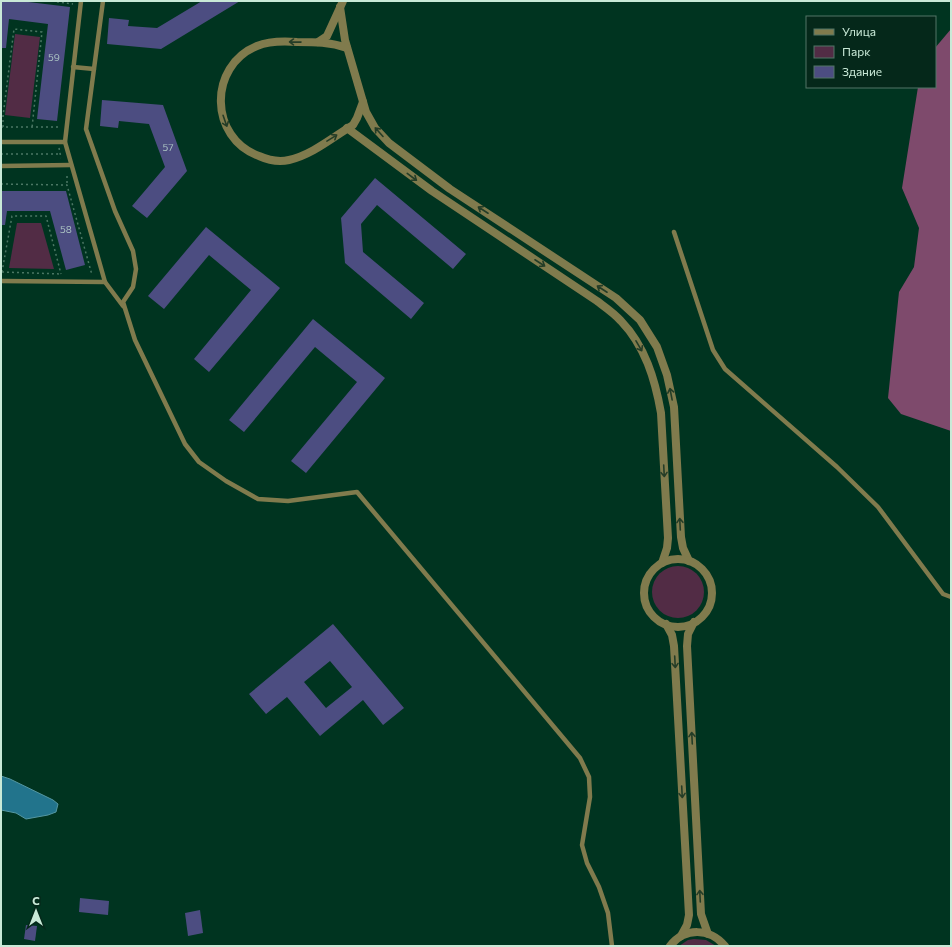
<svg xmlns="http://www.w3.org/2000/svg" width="952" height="947" font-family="Commissioner,sans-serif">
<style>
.green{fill:#522c45}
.forest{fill:#7e4a6c}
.water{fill:#22748c;stroke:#5497a2}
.building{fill:#4c4d81;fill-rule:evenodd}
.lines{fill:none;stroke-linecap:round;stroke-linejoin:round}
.path{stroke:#4b7764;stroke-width:1.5;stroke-dasharray:2 3;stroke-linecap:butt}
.service{stroke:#807b4d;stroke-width:4.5}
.minor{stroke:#807b4d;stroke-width:8}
.oneway{stroke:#243d27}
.labels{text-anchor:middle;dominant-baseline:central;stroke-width:3;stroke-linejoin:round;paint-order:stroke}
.number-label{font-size:10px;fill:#aac2c2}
</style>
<rect width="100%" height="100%" fill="#003420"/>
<g class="green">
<polygon points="15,34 40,37 30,118 5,115"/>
<polygon points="17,223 41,223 54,269 9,268"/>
<circle cx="678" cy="592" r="26"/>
<polygon points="694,939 706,940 716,946 679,946 688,940"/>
</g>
<polygon class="forest" points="951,29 951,431 901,414 888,398 899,292 914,267 919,228 902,188 918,87 935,87 935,48"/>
<polygon class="water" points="1,776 10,779 53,800 58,804 56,812 48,815 26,819 16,813 1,810"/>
<g class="building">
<polygon points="1,1 20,1 70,7 57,121 37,119 48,24 9,19 6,48 1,48"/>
<polygon points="202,1 240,1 161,49 107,44 109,18 129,20 128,26 157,28"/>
<polygon points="102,100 163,105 187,171 147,218 132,206 165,167 149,124 119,121 118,128 100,126"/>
<polygon points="375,178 466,254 453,269 377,205 361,224 363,252 424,303 411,319 345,263 341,218"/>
<polygon points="1,191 66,191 85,265 66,270 50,211 7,211 5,225 1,225"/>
<polygon points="206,227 280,288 209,372 194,359 251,290 209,255 164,309 148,296"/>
<polygon points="313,319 385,378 306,473 291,461 357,382 315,347 244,432 229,420"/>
<path d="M333,624L404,708L383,725L363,700L320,736L287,697L266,714L249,694ZM330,661L352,687L326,708L304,682Z"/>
<polygon points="80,898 109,901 108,915 79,912"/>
<polygon points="200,910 203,933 188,936 185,913"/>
<polygon points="26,925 37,926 35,941 24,939"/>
</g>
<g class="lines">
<g class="path">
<polyline points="52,1 73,4"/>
<polyline points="1,127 59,127"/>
<polyline points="3,127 3,116 14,29 42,32 32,128"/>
<polyline points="59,148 61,158"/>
<polyline points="1,154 61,154"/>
<polyline points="67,176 67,185"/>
<polyline points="1,184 67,185 92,275"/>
<polyline points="2,272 12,216 46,216 61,274"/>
<polyline points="2,272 62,274"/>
</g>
<g class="service">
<polyline points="103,1 86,129 115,211 133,251 136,269 133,287 123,302 135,340 185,444 199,462 226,481 258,499 288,501 357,492 580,758 589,777 590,797 582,845 587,863 599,887 608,913 612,946"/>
<polyline points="73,67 94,69"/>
<polyline points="1,142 65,142"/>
<polyline points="1,166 71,165"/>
<polyline points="674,232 713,350 725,369 837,467 878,507 943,594 951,597"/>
<polyline points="1,281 105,282 65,142 81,1"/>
<polyline points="105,282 123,306"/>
</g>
<g class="minor">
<polyline points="340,7 345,40 366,112 375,128 389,143 450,189 616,298 640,320 657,347 667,375 674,407 681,537 683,548 689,561"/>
<polyline points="318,42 327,36 343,1"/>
<path d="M347,48C330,42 315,42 297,42C284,41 269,41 257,46C208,66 209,138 259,156C268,160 280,162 289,160C312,155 333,137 353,125L357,118L363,102"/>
<path d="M347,128L432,191L597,301C605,307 614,313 621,321C645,346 655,379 661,413L668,538L667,548L662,563"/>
<circle cx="678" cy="593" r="34"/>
<polyline points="694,622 688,634 687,646 701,914 708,934"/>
<polyline points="666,624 672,635 674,646 689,915 687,925 681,936"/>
<path d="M670,946C685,927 710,928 725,946"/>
</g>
</g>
<defs><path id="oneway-shaft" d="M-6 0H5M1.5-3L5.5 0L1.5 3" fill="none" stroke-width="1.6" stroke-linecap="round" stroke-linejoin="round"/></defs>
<g class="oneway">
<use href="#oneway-shaft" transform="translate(295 42) rotate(-179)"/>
<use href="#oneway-shaft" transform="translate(225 121) rotate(71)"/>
<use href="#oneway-shaft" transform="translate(379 132) rotate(-132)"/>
<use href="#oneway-shaft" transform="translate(332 138) rotate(-32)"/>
<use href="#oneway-shaft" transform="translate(412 177) rotate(37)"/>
<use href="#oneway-shaft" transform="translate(483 210) rotate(-147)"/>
<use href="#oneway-shaft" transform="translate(540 263) rotate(33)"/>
<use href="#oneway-shaft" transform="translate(602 289) rotate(-147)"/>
<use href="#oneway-shaft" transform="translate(639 346) rotate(60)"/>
<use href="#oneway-shaft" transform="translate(671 394) rotate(-101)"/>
<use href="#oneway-shaft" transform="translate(664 471) rotate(87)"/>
<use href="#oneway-shaft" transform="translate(680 524) rotate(-93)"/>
<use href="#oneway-shaft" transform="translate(675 662) rotate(87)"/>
<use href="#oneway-shaft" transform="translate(692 738) rotate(-93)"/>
<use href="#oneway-shaft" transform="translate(682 792) rotate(87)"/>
<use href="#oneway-shaft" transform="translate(700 896) rotate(-93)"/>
</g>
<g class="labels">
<g class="number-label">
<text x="54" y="57">59</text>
<text x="168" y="147">57</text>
<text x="66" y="229">58</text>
</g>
</g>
<rect width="952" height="947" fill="none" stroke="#c9e9d7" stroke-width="4"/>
<rect x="806" y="16" width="130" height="72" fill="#05281a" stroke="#537566"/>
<rect x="814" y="29" width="20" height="6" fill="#807b4d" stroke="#537566"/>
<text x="842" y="36" font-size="12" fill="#c9e9d7">Улица</text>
<rect x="814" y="46" width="20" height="12" fill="#522c45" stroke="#537566"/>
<text x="842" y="56" font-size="12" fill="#c9e9d7">Парк</text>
<rect x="814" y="66" width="20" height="12" fill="#4c4d81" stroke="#537566"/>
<text x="842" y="76" font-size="12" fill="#c9e9d7">Здание</text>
<g transform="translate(36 911)" stroke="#05281a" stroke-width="3" paint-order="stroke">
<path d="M0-3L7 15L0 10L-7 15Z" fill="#c9e9d7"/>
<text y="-6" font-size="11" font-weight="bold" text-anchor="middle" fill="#c9e9d7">С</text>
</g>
</svg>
